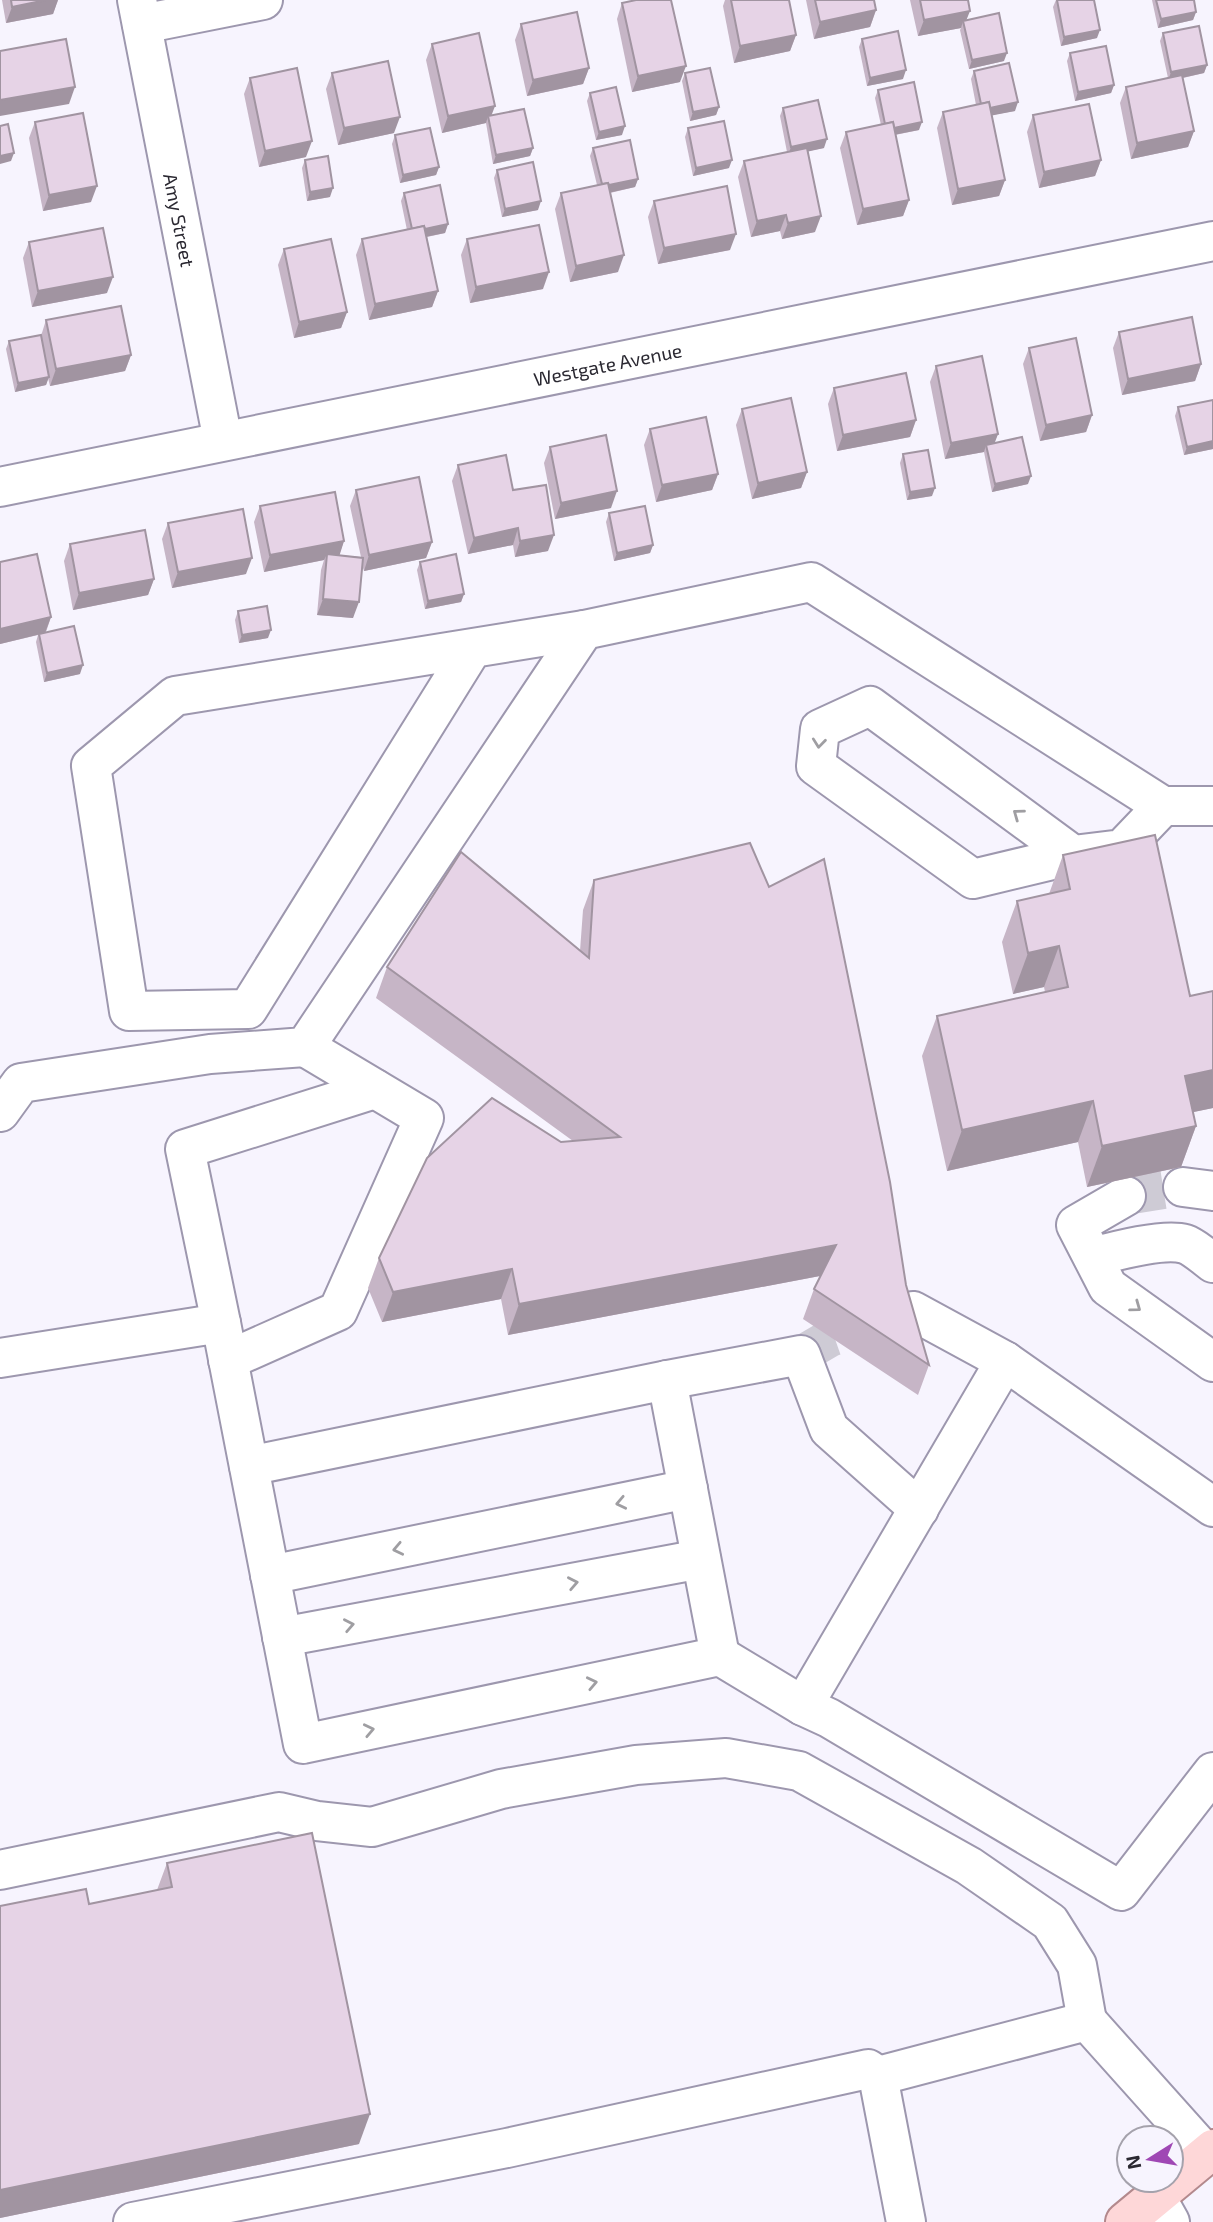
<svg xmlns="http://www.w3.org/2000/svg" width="1213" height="2222" font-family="'Exo 2',sans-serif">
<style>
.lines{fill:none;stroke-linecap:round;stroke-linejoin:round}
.minor-tunnel{stroke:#cecbd5;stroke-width:38;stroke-dasharray:38 19;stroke-linecap:butt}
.minor-casing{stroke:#9d97ae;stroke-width:42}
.major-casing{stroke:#b3898d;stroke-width:42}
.minor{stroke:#fff;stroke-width:38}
.major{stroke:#fed7d8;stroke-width:38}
.wall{fill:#c6b5c6}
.shaded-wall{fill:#a194a1}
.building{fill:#e6d3e6;stroke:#a194a1;stroke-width:2}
.oneway{stroke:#9f9ea2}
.labels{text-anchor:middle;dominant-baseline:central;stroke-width:5;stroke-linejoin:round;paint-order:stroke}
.street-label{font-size:19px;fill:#2a2831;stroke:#f7f4fe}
</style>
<rect width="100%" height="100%" fill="#f7f4fe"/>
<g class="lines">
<g class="minor-tunnel">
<polyline points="1126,1196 1183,1187"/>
<polyline points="801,1355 830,1338 881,1320"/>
</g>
<g class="minor-casing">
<g id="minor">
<path id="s1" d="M137,0L223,441"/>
<polyline points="142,24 263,0"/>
<path id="s2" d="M0,487L1213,241"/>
<polyline points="472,649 248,1009 129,1011 91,766 175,696 584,630"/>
<polyline points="1073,855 870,706 820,729 816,766 973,879 1073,855 1122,849 1163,806"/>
<polyline points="0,1112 21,1083 210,1054 305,1047 584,630 811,582 1163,806 1213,806"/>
<polyline points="1183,1187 1213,1191"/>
<polyline points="1126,1196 1076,1225 1108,1287 1213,1362"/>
<path d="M1093,1257C1115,1251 1164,1238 1185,1244C1194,1247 1205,1257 1213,1263"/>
<polyline points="913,1311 1005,1361 1213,1507"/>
<polyline points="221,1323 185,1149 375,1089"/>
<polyline points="0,1358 221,1323 303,1744 720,1656 803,1706 829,1718 1121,1891 1213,1772"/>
<polyline points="228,1360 338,1311 424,1118 305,1047"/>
<polyline points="667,1380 720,1656"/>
<polyline points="249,1466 667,1380 801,1355 829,1429 919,1509"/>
<polyline points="270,1575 688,1489"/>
<polyline points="282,1637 701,1559"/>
<polyline points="803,1706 1005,1361"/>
<polyline points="0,1870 279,1812 317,1821 372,1827 501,1789 636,1765 726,1758 799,1771 969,1866 1050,1922 1077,1965 1087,2021"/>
<polyline points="1156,2197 1170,2222"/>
<polyline points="133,2222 507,2148 868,2069 878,2076"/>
<polyline points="906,2222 878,2076 1087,2021 1207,2155"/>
</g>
</g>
<g class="major-casing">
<polyline id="major" points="1125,2222 1213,2149"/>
</g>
<use href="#minor" class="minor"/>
<use href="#major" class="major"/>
</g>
<g class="wall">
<polygon points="2,0 58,0 53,14 6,23"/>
<polygon points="725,0 789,0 796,35 790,51 734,63 723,6"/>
<polygon points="806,0 874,0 876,10 870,27 814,39"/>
<polygon points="910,0 968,0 966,21 1004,61 969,69 960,30 961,28 918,36"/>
<polygon points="1056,0 1094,0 1097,38 1061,46 1053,7"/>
<polygon points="1152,0 1194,0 1196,12 1193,20 1158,28"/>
<polygon points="622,3 680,82 632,92 617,19"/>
<polygon points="521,24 589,68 583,84 527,96 515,40"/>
<polygon points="1163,33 1207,65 1204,73 1183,78 1194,131 1188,147 1131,159 1120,103 1126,87 1168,78 1160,41"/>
<polygon points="862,39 903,79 867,86 859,47"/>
<polygon points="432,44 491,116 533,148 530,156 493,164 486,123 442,133 426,60"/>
<polygon points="1070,53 1114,85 1111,93 1075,101 1067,61"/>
<polygon points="974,71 1015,111 992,115 1005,180 999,196 952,205 937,128 943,112 976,105 971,79"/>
<polygon points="332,73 394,133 338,145 326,89"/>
<polygon points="685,73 719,107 716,115 690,121 682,81"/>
<polygon points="250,78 306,157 259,167 244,94"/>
<polygon points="878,90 919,130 895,135 909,200 903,216 857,225 840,148 846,132 881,125 875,98"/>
<polygon points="590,93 622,135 596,140 587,101"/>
<polygon points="783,108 824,148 808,151 815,232 782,239 780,231 751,237 738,177 744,161 787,152 780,116"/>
<polygon points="1033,115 1101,160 1095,176 1039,188 1027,132"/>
<polygon points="35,122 91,202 43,211 29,138"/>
<polygon points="688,128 729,168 693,176 685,137"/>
<polygon points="395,135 439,167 436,175 400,183 392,144"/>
<polygon points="593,148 638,179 635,187 610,193 618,272 570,282 555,209 561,193 597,185 590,156"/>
<polygon points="305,160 330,197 307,201 302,168"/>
<polygon points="497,170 538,210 502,217 494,178"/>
<polygon points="404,193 448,224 445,233 427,237 438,291 432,307 369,320 356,255 362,239 407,230 401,201"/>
<polygon points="654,201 730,250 658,264 648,217"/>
<polygon points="467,239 543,289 470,303 461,255"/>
<polygon points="29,242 107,293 32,307 23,258"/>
<polygon points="284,249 347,312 341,328 294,338 278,265"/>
<polygon points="46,320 131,355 125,371 50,386 48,378 46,385 15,392 6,349 9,341 41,336"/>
<polygon points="1119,332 1201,364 1195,381 1122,395 1113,348"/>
<polygon points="1029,348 1092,415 1086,432 1040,441 1023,364"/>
<polygon points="936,366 998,434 994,443 1028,484 992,492 984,452 945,459 930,382"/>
<polygon points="834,388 916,420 910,437 837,451 828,404"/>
<polygon points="1213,400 1213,449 1184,455 1175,416 1178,407"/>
<polygon points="742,409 807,472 801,488 752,499 736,425"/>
<polygon points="650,429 718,474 712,490 656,502 644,445"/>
<polygon points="550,447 611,508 555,519 544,463"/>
<polygon points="903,454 932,496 907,500 900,463"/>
<polygon points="458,465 513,490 548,551 515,557 513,545 468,554 452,481"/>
<polygon points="356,490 432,542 426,558 364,571 362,565 353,618 317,615 321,570 324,560 264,572 254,522 260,506 344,541 339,555 361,557 350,506"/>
<polygon points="609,513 653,545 650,553 614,561 606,522"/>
<polygon points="168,523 246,574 172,588 162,539"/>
<polygon points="70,544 154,579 148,595 73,610 64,561"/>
<polygon points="0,562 51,617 46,632 80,674 44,682 36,642 38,635 0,644"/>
<polygon points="420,562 464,594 461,602 425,609 417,570"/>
<polygon points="238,611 268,638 239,643 235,620"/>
<polygon points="1063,855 1190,996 1213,991 1213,1108 1193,1112 1196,1126 1181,1167 1087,1187 1078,1142 947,1171 922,1056 937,1016 1045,992 1044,987 1013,994 1002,942 1017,901 1049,894"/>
<polygon points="594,880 906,1285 929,1365 918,1395 803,1319 814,1289 820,1276 508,1335 501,1299 382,1322 368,1288 379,1258 561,1142 573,1141 376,998 387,967 580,951 583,910"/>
<polygon points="167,1863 359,2144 0,2218 0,1906 89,1904 157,1890"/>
</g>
<g class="shaded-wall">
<polygon points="46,0 58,0 53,14 6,23 12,7"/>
<polygon points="876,10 870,27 814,39 820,22"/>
<polygon points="970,11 964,26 963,21 961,28 918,36 924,20"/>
<polygon points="1196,12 1193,20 1158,28 1161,19"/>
<polygon points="1100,30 1097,38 1061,46 1064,37"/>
<polygon points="796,35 790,51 734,63 740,46"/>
<polygon points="1007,53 1004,61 969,69 972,60"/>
<polygon points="1207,65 1204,73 1168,81 1171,72"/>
<polygon points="686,66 680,82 632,92 638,76"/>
<polygon points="589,68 583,84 527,96 533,80"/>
<polygon points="906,70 903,79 867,86 870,78"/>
<polygon points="1114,85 1111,93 1075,101 1078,92"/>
<polygon points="75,87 69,104 0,116 0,100"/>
<polygon points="1018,102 1015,111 979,118 982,110"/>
<polygon points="495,106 489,122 488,116 486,123 442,133 448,116"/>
<polygon points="719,107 716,115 690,121 693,112"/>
<polygon points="400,117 394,133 338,145 344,128"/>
<polygon points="922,122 919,130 883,137 886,129"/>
<polygon points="625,126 622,135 596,140 599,132"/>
<polygon points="1194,131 1188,147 1131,159 1137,143"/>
<polygon points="827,139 824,148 788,156 791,147"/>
<polygon points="312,141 306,157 259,167 265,151"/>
<polygon points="533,148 530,156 493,164 496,155"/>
<polygon points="14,153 11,161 0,164 0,156"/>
<polygon points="732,160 729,168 693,176 696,168"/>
<polygon points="1101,160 1095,176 1039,188 1044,172"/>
<polygon points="439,167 436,175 400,183 403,175"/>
<polygon points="638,179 635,187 599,195 602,187"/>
<polygon points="1005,180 999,196 952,205 958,189"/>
<polygon points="97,186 91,202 43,211 49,195"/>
<polygon points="333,188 330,197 307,201 310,192"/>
<polygon points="909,200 903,216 857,225 863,209"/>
<polygon points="541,201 538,210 502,217 505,209"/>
<polygon points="786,215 780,231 751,237 757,221"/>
<polygon points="821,216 815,232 782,239 788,223"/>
<polygon points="448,224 445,233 410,240 413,232"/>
<polygon points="736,234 730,250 658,264 664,248"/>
<polygon points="624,255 618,272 570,282 576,266"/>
<polygon points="549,272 543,289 470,303 476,287"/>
<polygon points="113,277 107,293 32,307 38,291"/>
<polygon points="438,291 432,307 369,320 375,304"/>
<polygon points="347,312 341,328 294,338 299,322"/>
<polygon points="131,355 125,371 50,386 56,369"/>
<polygon points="1201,364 1195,381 1122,395 1128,379"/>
<polygon points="49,377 46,385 15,392 18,383"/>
<polygon points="1092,415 1086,432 1040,441 1046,425"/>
<polygon points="916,420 910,437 837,451 843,435"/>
<polygon points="998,434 992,450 986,445 984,452 945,459 951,443"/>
<polygon points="1213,441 1213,449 1184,455 1187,447"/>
<polygon points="807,472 801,488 752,499 758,483"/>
<polygon points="718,474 712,490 656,502 662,485"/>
<polygon points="1031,476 1028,484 992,492 995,484"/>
<polygon points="935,488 932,496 907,500 910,492"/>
<polygon points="617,491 611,508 555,519 561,503"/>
<polygon points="518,528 513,545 468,554 474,538"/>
<polygon points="554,535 548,551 515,557 520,541"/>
<polygon points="344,541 339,557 327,554 324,560 264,572 270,555"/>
<polygon points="432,542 426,558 364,571 369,555"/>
<polygon points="653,545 650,553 614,561 617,553"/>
<polygon points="252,558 246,574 172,588 178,572"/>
<polygon points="154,579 148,595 73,610 79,593"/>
<polygon points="464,594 461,602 425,609 428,601"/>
<polygon points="323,599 359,602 353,618 317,615"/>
<polygon points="51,617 45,633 0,644 0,629"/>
<polygon points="271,630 268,638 239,643 242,635"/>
<polygon points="83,665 80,674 44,682 47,673"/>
<polygon points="1059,946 1044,987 1013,994 1028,953"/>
<polygon points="1213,1070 1213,1108 1170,1117 1185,1076"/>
<polygon points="1093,1101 1078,1142 947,1171 962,1130"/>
<polygon points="1196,1126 1181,1167 1087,1187 1102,1146"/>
<polygon points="836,1245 825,1275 508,1335 519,1304"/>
<polygon points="512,1269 501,1299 382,1322 393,1292"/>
<polygon points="370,2114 359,2144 0,2218 0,2190"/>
</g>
<g class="building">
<polygon points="11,0 46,0 12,7"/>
<polygon points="636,0 671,0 686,66 638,76 622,3"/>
<polygon points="731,0 789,0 796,35 740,46"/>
<polygon points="815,0 874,0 876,10 820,22"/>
<polygon points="920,0 968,0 970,11 924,20"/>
<polygon points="1057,0 1094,0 1100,30 1064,37"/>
<polygon points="1156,0 1194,0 1196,12 1161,19"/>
<polygon points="577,12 589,68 533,80 521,24"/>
<polygon points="999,13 1007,53 972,60 963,21"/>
<polygon points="1199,26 1207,65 1171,72 1163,33"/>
<polygon points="898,31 906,70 870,78 862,39"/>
<polygon points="479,33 495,106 448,116 432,44"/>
<polygon points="66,39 75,87 0,100 0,51"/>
<polygon points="1106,46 1114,85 1078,92 1070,53"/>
<polygon points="388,61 400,117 344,128 332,73"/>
<polygon points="1009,63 1018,102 990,108 989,102 981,104 974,71"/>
<polygon points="297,68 312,141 265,151 250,78"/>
<polygon points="710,68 719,107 693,112 685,73"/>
<polygon points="1182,75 1194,131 1137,143 1126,87"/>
<polygon points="914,82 922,122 894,128 893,122 885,124 878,90"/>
<polygon points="616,87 625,126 599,132 590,93"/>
<polygon points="818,100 827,139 791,147 783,108"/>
<polygon points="989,102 1005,180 958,189 943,112"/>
<polygon points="1089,104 1101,160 1044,172 1033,115"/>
<polygon points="524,109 533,148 496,155 488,116"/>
<polygon points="83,113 97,186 49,195 35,122"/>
<polygon points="724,121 732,160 696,168 688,128"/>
<polygon points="893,122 909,200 863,209 846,132"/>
<polygon points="8,124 14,153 0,156 0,126"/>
<polygon points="430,128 439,167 403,175 395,135"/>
<polygon points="630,140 638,179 609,185 608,183 602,184 593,148"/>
<polygon points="807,148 821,216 788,223 786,215 757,221 744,161"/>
<polygon points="328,156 333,188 310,192 305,160"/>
<polygon points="533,162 541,201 505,209 497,170"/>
<polygon points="608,183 624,255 576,266 561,193"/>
<polygon points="440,185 448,224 425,229 424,226 412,229 404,193"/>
<polygon points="727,186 736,234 664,248 654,201"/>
<polygon points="539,225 549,272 476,287 467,239"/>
<polygon points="424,226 438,291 375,304 362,239"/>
<polygon points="103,228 113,277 38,291 29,242"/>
<polygon points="331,239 347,312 299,322 284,249"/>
<polygon points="121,306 131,355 56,369 46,320"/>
<polygon points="1192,317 1201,364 1128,379 1119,332"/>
<polygon points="41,335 49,377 18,383 9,341"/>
<polygon points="1076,338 1092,415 1046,425 1029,348"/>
<polygon points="982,356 998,434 951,443 936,366"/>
<polygon points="906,373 916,420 843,435 834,388"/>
<polygon points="791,398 807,472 758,483 742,409"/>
<polygon points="1213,400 1213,441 1187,447 1178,407"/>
<polygon points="706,417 718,474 662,485 650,429"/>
<polygon points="606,435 617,491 561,503 550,447"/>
<polygon points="1022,437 1031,476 995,484 986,445"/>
<polygon points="928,450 935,488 910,492 903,454"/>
<polygon points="506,455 513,490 546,485 554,535 520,541 518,528 474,538 458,465"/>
<polygon points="419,477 432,542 369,555 356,490"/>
<polygon points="335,492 344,541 270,555 260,506"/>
<polygon points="645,506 653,545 617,553 609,513"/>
<polygon points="243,509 252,558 178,572 168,523"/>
<polygon points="145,530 154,579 79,593 70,544"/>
<polygon points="37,554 51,617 0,629 0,562"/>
<polygon points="327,554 363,558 359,602 323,599"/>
<polygon points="456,554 464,594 428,601 420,562"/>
<polygon points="267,606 271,630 242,635 238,611"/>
<polygon points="74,626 83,665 47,673 39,634"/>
<polygon points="1155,835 1190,996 1213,991 1213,1070 1185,1076 1196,1126 1102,1146 1093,1101 962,1130 937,1016 1068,987 1059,946 1028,953 1017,901 1070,889 1063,855"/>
<polygon points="750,843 769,887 824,859 890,1182 906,1285 929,1365 814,1289 836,1245 519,1304 512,1269 393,1292 379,1258 427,1158 492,1098 561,1142 620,1137 387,967 461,852 589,958 594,880"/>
<polygon points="312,1833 370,2114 0,2190 0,1906 86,1889 89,1904 172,1887 167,1863"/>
</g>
<defs><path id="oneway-chevron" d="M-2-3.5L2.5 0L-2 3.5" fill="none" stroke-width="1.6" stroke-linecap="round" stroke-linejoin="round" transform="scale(1.75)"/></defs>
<g class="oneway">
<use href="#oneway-chevron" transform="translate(819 743) rotate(96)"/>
<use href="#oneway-chevron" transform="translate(1018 814) rotate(-144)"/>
<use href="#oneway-chevron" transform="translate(1136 1307) rotate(36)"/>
<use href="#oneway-chevron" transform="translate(621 1503) rotate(168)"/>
<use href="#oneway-chevron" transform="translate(398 1549) rotate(168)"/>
<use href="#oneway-chevron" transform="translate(573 1583) rotate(-11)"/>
<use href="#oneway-chevron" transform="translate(349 1625) rotate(-11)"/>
<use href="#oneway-chevron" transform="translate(592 1683) rotate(-12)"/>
<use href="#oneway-chevron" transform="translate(369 1730) rotate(-12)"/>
</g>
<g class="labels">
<g class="street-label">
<text stroke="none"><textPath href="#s1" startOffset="224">Amy Street</textPath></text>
<text stroke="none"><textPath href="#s2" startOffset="620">Westgate Avenue</textPath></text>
</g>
</g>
<g transform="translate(1150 2159) rotate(259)"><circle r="33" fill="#f7f4fe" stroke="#a5a2ac" stroke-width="2"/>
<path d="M0-5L12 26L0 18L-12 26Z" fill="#9f47b4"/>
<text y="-10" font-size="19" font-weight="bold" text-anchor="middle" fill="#2a2831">N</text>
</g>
</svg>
